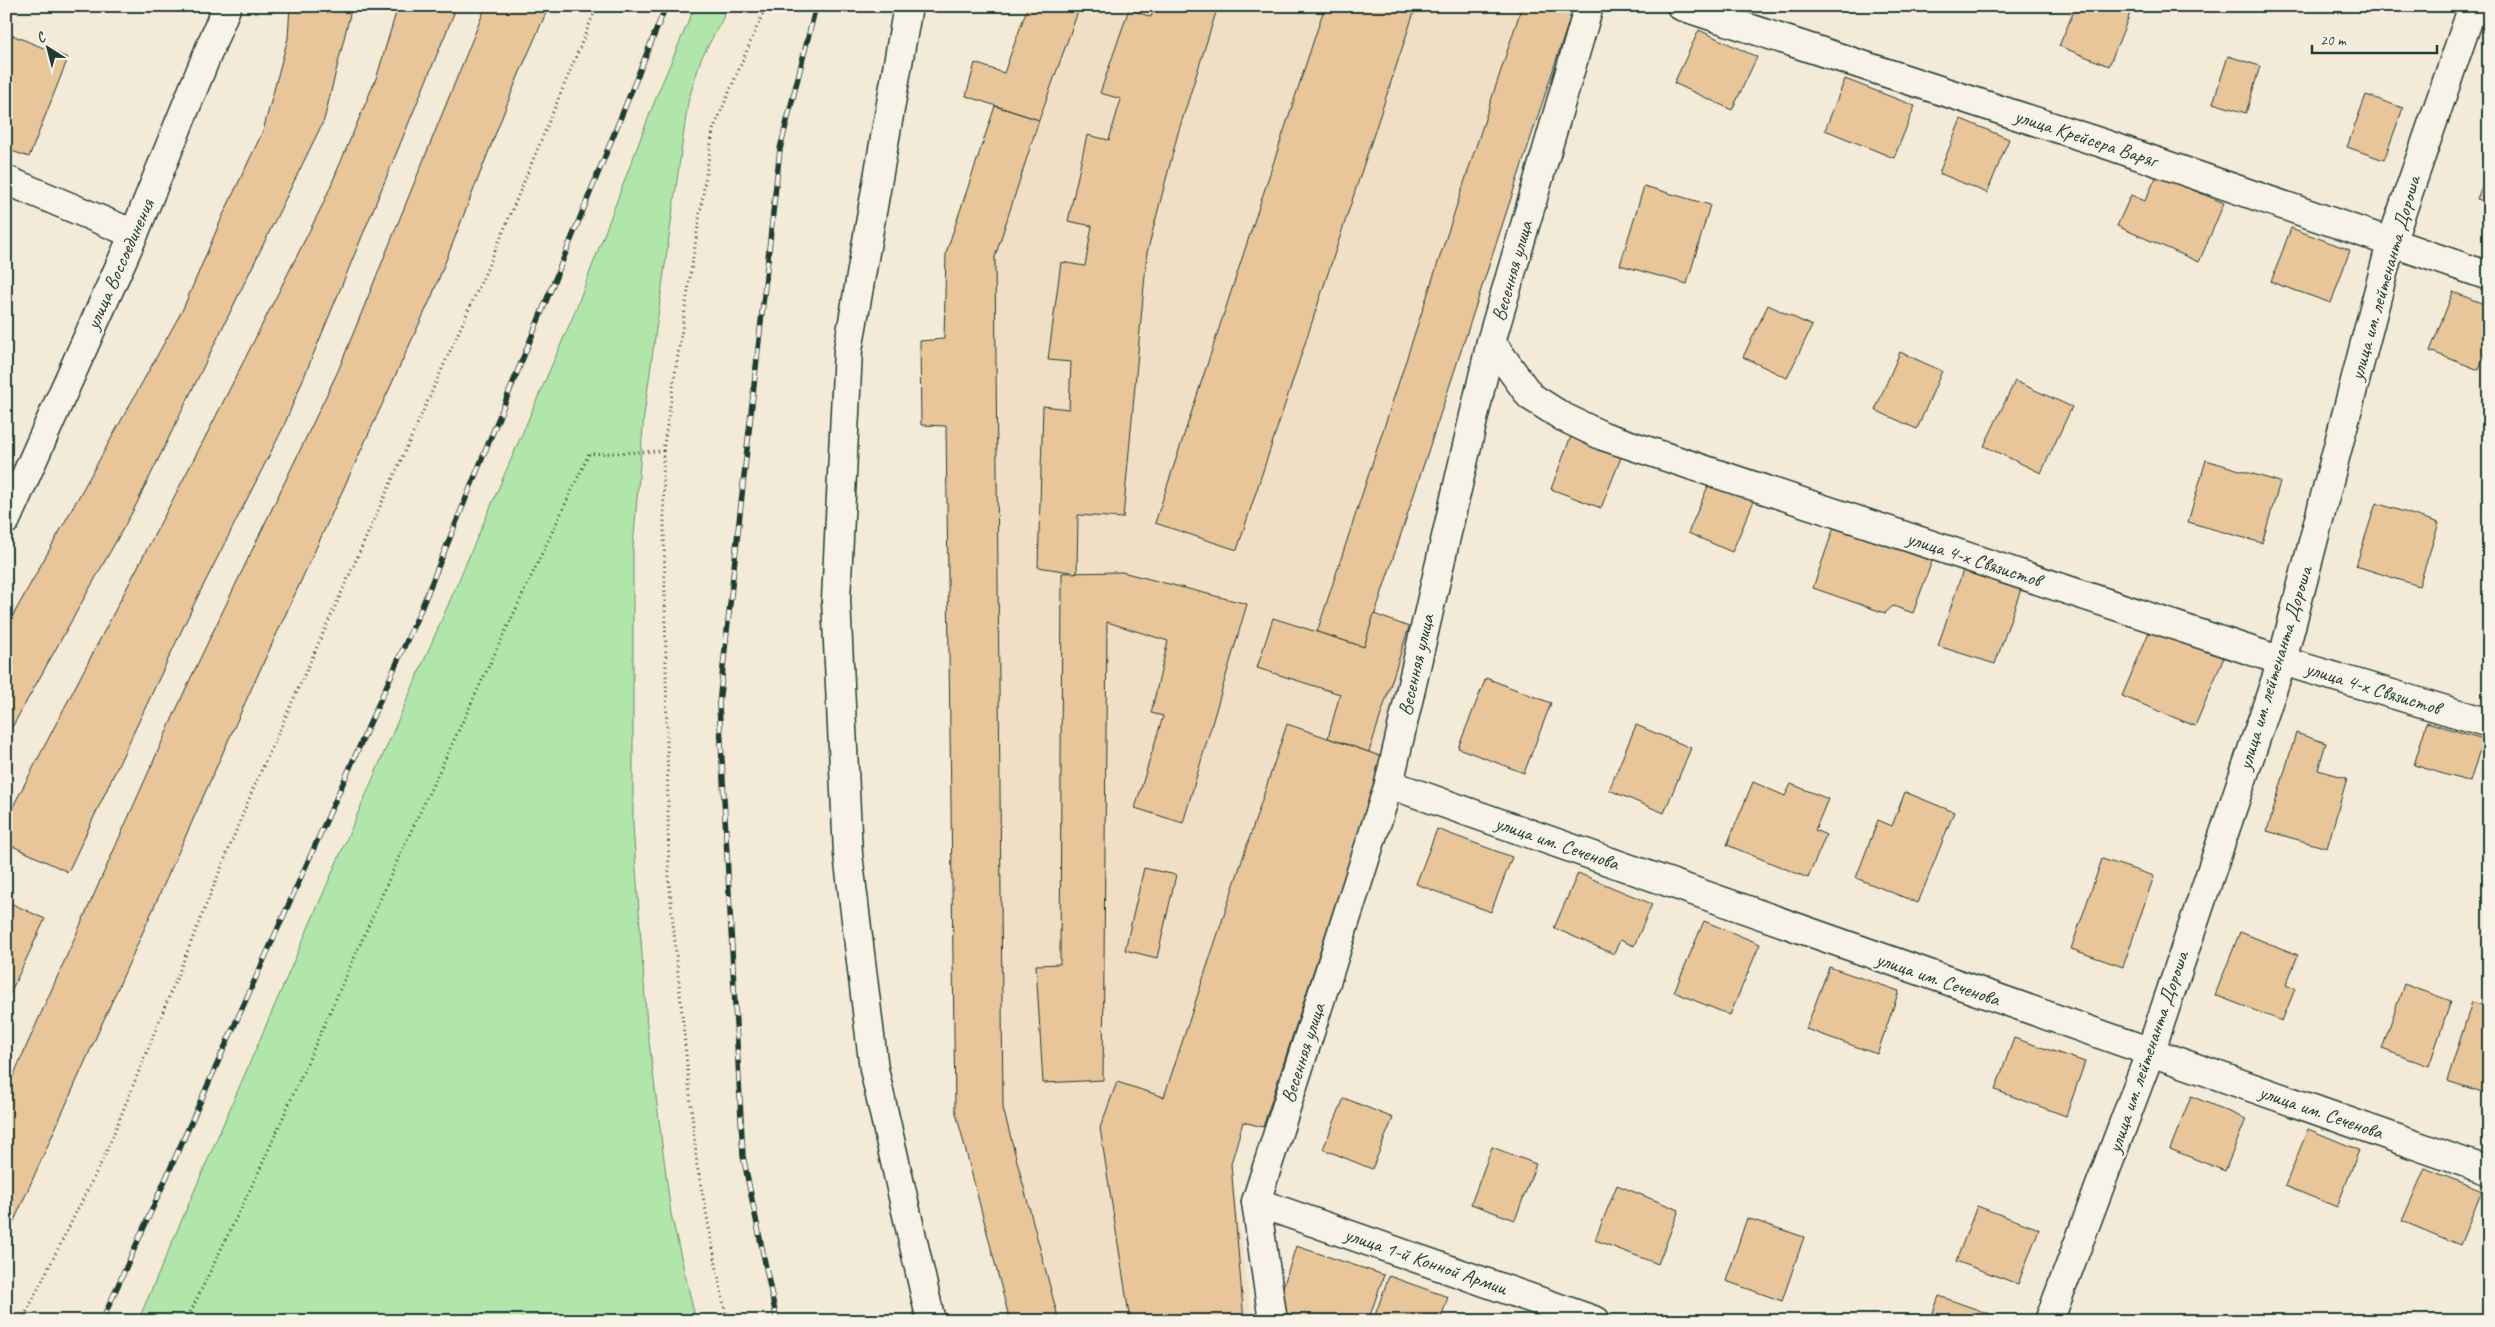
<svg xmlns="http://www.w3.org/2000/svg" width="2495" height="1327" font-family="Caveat,sans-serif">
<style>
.built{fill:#f1dfc5}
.green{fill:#b0e6a9;stroke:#68926e}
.building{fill:#e9c59a;stroke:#1f3d34}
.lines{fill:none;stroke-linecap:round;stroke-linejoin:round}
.minor-casing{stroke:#1f3d34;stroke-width:31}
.path{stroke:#1f3d34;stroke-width:3;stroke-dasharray:1 4;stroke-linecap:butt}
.minor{stroke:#f7f3e8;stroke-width:28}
.rail-casing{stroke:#1f3d34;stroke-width:5.5}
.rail{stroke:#f7f3e8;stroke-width:4;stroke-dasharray:11;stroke-linecap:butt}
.labels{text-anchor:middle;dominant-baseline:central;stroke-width:4.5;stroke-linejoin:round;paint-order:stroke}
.street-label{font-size:20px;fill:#1f3d34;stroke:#f7f3e8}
</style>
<rect width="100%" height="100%" fill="#f4ead8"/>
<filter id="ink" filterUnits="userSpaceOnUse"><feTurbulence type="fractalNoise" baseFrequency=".02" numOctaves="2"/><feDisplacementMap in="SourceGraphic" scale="10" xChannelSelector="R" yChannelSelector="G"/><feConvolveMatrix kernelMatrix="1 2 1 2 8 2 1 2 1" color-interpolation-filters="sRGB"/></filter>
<g filter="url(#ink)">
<polygon class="built" points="1028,6 1574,6 1375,614 1409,627 1383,757 1263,1127 1243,1122 1231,1163 1252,1321 1010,1321 946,426 921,425 920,341 944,339 946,253 995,106 966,96 975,63 1004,73"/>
<polygon class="green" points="695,6 725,6 723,18 701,59 688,102 644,415 633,547 633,825 647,1026 671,1214 696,1321 138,1321 574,314 657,95"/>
<g class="building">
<polygon points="290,6 352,6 324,120 134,509 6,738 6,628 183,309 223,215 263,131 288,38"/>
<polygon points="398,6 457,6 283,428 196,600 68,872 6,843 6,820 210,428 323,204 377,76"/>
<polygon points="486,6 549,6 517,79 432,296 249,694 6,1239 6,1092 186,688 338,371"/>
<polygon points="1028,6 1080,6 1039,120 966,96 975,63 1004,73"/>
<polygon points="1155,6 1218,6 1178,133 1147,253 1123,518 1078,515 1077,573 1038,567 1043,406 1069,409 1071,362 1048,360 1061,262 1085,266 1092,226 1068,221 1087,135 1109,140 1121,99 1100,93 1129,9 1151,17"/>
<polygon points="1325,6 1416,6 1237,550 1155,523"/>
<polygon points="1522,6 1574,6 1364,647 1317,632"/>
<polygon points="2076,6 2133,6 2109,66 2059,46"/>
<polygon points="1699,30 1757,57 1732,110 1674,83"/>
<polygon points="12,35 68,58 29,157 6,149 6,49"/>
<polygon points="2228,56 2260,66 2246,113 2213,103"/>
<polygon points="1845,79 1915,106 1894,158 1825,130"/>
<polygon points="2366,95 2403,108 2384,160 2347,147"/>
<polygon points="995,106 1039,120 995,257 1003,1108 1059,1321 1010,1321 955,1109 946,426 921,425 920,341 944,339 946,253"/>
<polygon points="1961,119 2009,139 1987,193 1939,173"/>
<polygon points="2489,167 2489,203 2477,199"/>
<polygon points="2157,175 2224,203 2199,262 2117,226 2131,195 2145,201"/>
<polygon points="1644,186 1710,205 1687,284 1620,265"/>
<polygon points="2291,228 2350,250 2331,303 2271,282"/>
<polygon points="2453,292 2489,306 2489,344 2479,370 2430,351"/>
<polygon points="1768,305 1812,326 1787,378 1743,357"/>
<polygon points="1900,352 1942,371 1917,429 1875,410"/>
<polygon points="2015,381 2072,407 2041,473 1984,446"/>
<polygon points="1571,436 1622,455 1601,508 1551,489"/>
<polygon points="2206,460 2280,482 2262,543 2188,522"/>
<polygon points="1712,477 1756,496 1732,552 1688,533"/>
<polygon points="2376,503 2439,523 2419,586 2356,566"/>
<polygon points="1834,527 1932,561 1913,613 1893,606 1885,613 1813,588"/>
<polygon points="1963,570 2021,589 1995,664 1938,646"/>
<polygon points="1122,572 1247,604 1183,823 1135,808 1163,716 1151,713 1168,641 1107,622 1103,1080 1043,1083 1036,965 1060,964 1062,573"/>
<polygon points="1374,614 1409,627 1369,752 1328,738 1340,694 1257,668 1273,618 1364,647"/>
<polygon points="2152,625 2225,655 2195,726 2122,696"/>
<polygon points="1486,678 1551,703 1524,773 1458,748"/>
<polygon points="2427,722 2483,739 2470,782 2414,765"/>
<polygon points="1287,724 1383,757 1263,1127 1243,1122 1231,1164 1244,1321 1130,1321 1100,1128 1117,1082 1164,1097"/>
<polygon points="1636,725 1691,748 1664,813 1609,790"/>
<polygon points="2296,733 2326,743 2318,770 2347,778 2327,848 2267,831"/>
<polygon points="1753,782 1785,796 1791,784 1828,799 1815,830 1826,835 1808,878 1727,845"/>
<polygon points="1905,792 1954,812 1918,903 1856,878 1878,820 1892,826"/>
<polygon points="1437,829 1512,857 1491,912 1416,884"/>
<polygon points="2102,859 2154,876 2123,967 2071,949"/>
<polygon points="1144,868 1176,875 1157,958 1125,950"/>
<polygon points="1578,873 1652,904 1634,946 1620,940 1614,954 1554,928"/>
<polygon points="6,901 45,919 6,1002"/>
<polygon points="1704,921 1760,944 1730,1015 1674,992"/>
<polygon points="2240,932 2298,955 2286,985 2295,989 2282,1021 2215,995"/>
<polygon points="1829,967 1899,991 1877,1054 1806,1029"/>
<polygon points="2404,984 2451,1001 2429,1066 2382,1049"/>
<polygon points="2472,1002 2489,1007 2489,1094 2447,1081"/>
<polygon points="2014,1038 2085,1062 2066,1116 1995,1090"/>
<polygon points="2191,1096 2246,1119 2225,1171 2170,1149"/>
<polygon points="1344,1098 1393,1118 1372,1169 1323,1149"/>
<polygon points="2308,1129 2359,1150 2337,1207 2285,1186"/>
<polygon points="1492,1147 1536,1164 1515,1220 1471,1204"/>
<polygon points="2425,1168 2482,1191 2460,1245 2402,1221"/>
<polygon points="1617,1185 1679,1210 1658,1264 1595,1240"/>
<polygon points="1977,1206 2039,1229 2018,1284 1956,1261"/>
<polygon points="1747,1218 1804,1237 1782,1301 1726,1281"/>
<polygon points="1296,1246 1384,1275 1368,1321 1342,1321 1326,1316 1324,1321 1308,1321 1276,1310"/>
<polygon points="1389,1276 1448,1297 1440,1321 1373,1321"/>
<polygon points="1939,1296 2004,1319 2004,1321 1930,1321"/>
</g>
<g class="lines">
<g class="minor-casing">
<g id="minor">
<polyline points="908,6 848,350 836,600 848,854 874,1069 931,1321"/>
<polyline points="1681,6 2108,145 2489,276"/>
<polyline points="6,180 134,234"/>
<polyline points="1491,342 1530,396 1563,417 1603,436 2282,661 2489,723"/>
<polyline points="6,520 134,234 227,6"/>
<polyline points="1389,784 2489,1171"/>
<polyline points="1256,1202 1596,1321"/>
<polyline points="1273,1321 1256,1202 1389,784 1491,342 1589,6"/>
<polyline points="2049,1321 2150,1053 2282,661 2391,243 2473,6"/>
</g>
</g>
<g class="path">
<polyline points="663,451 713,130 766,6"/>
<polyline points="22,1321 105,1155 253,789 496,249 597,6"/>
<polyline points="186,1321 260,1169 403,848 589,454 663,451 669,882 697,1165 727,1321"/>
</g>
<use href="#minor" class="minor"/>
<g class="rail-casing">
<g id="rail">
<polyline points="102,1321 421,609 666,6"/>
<polyline points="777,1321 743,1156 719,704 780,149 816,6"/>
</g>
</g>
<use href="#rail" class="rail"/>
</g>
</g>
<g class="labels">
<g class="street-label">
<text transform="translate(2086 138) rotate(18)">улица Крейсера Варяг</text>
<text transform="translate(120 264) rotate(-66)">улица Воссоединения</text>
<text transform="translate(1512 271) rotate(-74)">Весенняя улица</text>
<text transform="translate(2385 278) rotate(-74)">улица им. лейтенанта Дороша</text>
<text transform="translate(1974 559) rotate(18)">улица 4-х Связистов</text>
<text transform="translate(1416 665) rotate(-77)">Весенняя улица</text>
<text transform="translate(2275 668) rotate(-73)">улица им. лейтенанта Дороша</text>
<text transform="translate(2373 688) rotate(17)">улица 4-х Связистов</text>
<text transform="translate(1557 843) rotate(19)">улица им. Сеченова</text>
<text transform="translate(1938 979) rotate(19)">улица им. Сеченова</text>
<text transform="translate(2148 1052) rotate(-71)">улица им. лейтенанта Дороша</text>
<text transform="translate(1303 1053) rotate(-72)">Весенняя улица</text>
<text transform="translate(2321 1112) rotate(19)">улица им. Сеченова</text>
<text transform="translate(1426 1261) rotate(19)">улица 1-й Конной Армии</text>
</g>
</g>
<rect width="2495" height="1327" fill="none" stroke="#f7f3e8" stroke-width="25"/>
<rect x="12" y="12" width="2470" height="1302" fill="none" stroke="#1f3d34" stroke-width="2" filter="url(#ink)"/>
<g transform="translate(48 48) rotate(324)" stroke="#f7f3e8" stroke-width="4" paint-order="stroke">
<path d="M0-4L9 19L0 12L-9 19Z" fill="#1f3d34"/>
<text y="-8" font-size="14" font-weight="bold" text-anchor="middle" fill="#1f3d34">С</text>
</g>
<path d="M2312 45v8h125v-8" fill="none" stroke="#1f3d34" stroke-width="2.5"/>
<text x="2320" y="45" font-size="15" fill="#1f3d34" stroke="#f7f3e8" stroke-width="4" paint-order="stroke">20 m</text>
</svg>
